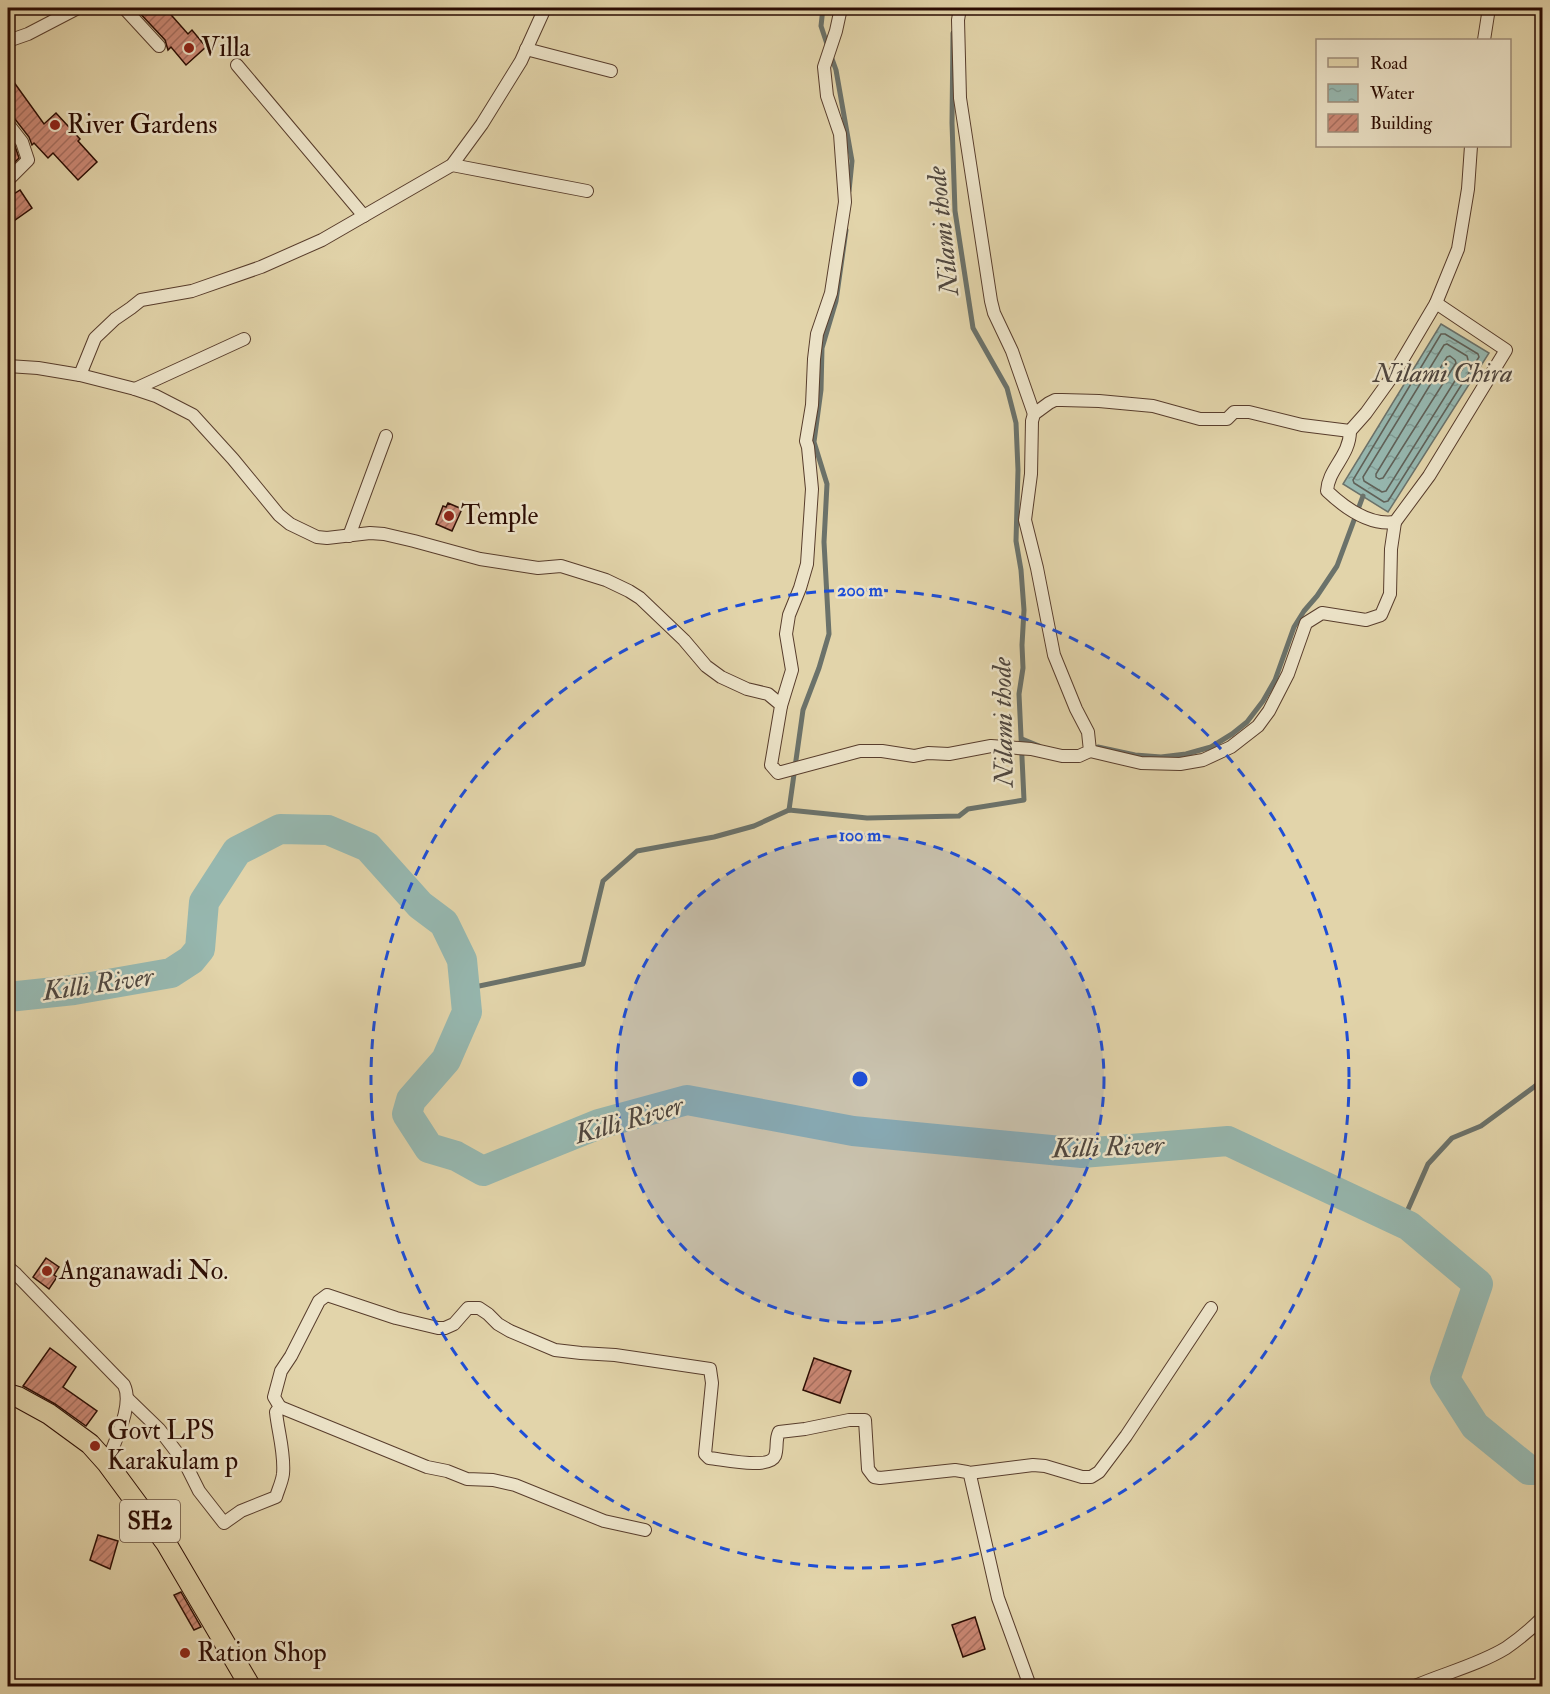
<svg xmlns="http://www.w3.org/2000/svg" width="1550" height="1694" font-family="'IM FELL Double Pica',serif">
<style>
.water{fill:url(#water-ripples);stroke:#6b726a;stroke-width:1.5}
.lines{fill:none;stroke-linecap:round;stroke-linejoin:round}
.shore{stroke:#606158;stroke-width:1.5}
.stream{stroke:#6b726a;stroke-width:5}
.river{stroke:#96b7af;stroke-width:30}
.building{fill:url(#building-hatch);stroke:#2a0b02;stroke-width:1.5}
.street-casing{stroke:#583d2c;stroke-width:14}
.primary-casing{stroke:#2a0b02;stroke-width:22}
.street{stroke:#ece3c8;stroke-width:12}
.primary{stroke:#e2d4aa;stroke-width:20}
.ring{fill:none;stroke:#1d4ed8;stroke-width:3;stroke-dasharray:10 8}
.poi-dot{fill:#8f2418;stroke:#ece3c8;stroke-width:2}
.labels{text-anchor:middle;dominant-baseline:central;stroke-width:5;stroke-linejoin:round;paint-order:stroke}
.shield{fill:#ece3c8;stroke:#644c3d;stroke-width:1.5}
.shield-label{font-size:24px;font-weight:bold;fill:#2a0b02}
.poi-label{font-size:26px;fill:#2a0b02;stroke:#ece3c8;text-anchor:start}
.water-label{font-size:27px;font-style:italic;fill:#50473f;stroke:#ece3c8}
.centre{fill:#1d4ed8;stroke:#ece3c8;stroke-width:3}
.ring-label{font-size:18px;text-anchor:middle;font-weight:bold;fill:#1d4ed8;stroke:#ece3c8;stroke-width:5;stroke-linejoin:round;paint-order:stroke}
</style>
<defs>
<pattern id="water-ripples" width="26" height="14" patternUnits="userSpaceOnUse" patternTransform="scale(1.5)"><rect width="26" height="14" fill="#96b7af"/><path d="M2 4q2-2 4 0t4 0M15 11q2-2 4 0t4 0" fill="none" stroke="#819c95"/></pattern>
<pattern id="building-hatch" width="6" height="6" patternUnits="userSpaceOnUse" patternTransform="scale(1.5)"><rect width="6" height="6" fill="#cc8976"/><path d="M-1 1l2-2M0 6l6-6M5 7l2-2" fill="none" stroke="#a66e5f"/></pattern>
</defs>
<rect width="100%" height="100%" fill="#e2d4aa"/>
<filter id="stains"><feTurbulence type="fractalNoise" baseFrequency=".00333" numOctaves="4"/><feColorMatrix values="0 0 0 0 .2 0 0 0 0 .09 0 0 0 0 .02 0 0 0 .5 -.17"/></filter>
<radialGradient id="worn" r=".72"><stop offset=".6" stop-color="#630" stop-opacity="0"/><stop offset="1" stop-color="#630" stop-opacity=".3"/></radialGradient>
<polygon class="water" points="1441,324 1489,353 1388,512 1343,484"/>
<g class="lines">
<g class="shore">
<polygon points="1441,334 1445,334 1478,354 1479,357 1388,501 1384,502 1354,483 1353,480"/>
<polygon points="1447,344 1467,356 1468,360 1386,491 1382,492 1364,481 1363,477 1444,345"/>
<polygon points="1450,356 1455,360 1456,363 1383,478 1379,479 1376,477 1376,474 1447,357"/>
</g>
<g class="stream">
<polyline points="823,8 821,26 828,47"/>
<polyline points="831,56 836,70 852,161 849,191"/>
<polyline points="1022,739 1039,746"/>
<polyline points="1098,747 1135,755 1161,757 1186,754 1211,747 1232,734 1247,722 1263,701 1275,680 1294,627 1304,611 1317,596 1337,566 1363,496"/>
<polyline points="789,810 803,710 819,668 829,634 824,542 827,484 814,442 821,390 822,348 836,301 846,230"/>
<polyline points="465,989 583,964 603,881 637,851 714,837 754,826 789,810 867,818 959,816 968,809 1024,800 1019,694 1023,668 1022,645 1024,610 1021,570 1016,541 1018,470 1016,423 1007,388 973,328 955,211 952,123 953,33"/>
<polyline points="1402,1223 1428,1164 1452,1138 1481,1126 1542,1081"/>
</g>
<polyline class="river" points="8,997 74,990 171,973 191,960 200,949 204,902 237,851 280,829 328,830 368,847 420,905 444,923 462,960 467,1012 446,1060 411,1100 407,1114 429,1148 456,1156 483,1171 599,1124 687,1100 853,1131 1082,1153 1228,1141 1409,1226 1478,1284 1445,1379 1475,1426 1529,1470 1542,1470"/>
</g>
<g class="building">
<polygon points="135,8 165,8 188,34 192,30 206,47 186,65 171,47 168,50 165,40"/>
<polygon points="8,74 44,124 56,113 80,139 78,141 97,162 78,180 53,153 48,158 34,143 32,145 29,137 15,119 8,116"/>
<polygon points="8,137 15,146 19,158 8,169"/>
<polygon points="20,190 32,208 8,225 8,198"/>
<polygon points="448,503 462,509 452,531 436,524 443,506 446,507"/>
<polygon points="46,1258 59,1267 54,1275 57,1277 49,1289 33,1277"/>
<polygon points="50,1348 76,1367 63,1387 97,1411 86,1426 55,1404 23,1386"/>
<polygon points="814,1358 851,1371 840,1403 803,1390"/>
<polygon points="98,1535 118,1541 110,1569 90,1560"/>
<polygon points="181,1592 201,1627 194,1630 174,1595"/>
<polygon points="975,1617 985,1649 963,1657 952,1625"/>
</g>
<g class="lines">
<g class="street-casing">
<g id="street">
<polyline points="124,8 159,46"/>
<polyline points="960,8 958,20 960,98 991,301 994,313 1012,351 1034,414"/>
<polyline points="1484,40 1489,8"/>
<polyline points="8,41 28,34 78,8"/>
<polyline points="526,49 611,71"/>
<polyline points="237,65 364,216"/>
<polyline points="8,124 22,142 28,160 8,180"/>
<polyline points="452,165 587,191"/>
<polyline points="8,366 38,368 80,375 135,389 156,396 193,415 233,459 279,515 290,524 317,537 327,538 370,533 384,534 414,541 480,559 538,568 561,566 606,580 629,591 640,598 684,640 706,666 721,677 747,689 768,694 780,704 781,706 771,765 778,773 860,751 882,751 914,756 928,753 949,754 991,746 1031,749 1062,756 1079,756 1090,751 1088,732 1076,709 1054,655 1037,568 1025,520 1031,474 1032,421 1034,414 1049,403 1055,400 1062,400 1099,401 1153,406 1200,419 1227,419 1234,412 1249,412 1302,425 1350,431 1366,413 1394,374 1436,303 1458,249 1468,189 1471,146"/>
<polyline points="80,375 95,338 115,319 131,308 141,300 192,291 261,267 322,240 452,165 482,124 521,61 545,8"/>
<polyline points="135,389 244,339"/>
<path d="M1350,431C1350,456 1328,469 1327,491C1345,508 1369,526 1395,522L1429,476L1506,350L1436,303"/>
<polyline points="349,536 386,436"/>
<polyline points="781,706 792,670 786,634 789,615 800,588 807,564 812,489 808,447 806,441 812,405 814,359 817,334 831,293 845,202 840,134 827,96 824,67 836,31 841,8"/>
<polyline points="1090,751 1141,763 1180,764 1203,760 1231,747 1258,726 1269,711 1288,674 1306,623 1322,613 1366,620 1381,615 1390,594 1391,549 1395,522"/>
<path d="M8,1267L15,1273L124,1385C134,1406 114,1442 107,1463"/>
<path d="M128,1399L159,1429L185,1463L199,1491L224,1523L241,1511L276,1497C278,1490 282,1482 283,1474C285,1453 278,1432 276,1412L280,1407L427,1467L447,1471L467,1479L493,1480L515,1485L604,1521L645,1530"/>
<path d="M280,1407L274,1397L281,1371L291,1356L319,1301L327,1295L396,1318L438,1328H445L454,1324L468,1308H479L488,1314L498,1324L510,1331L555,1350L581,1353L615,1355L710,1369L712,1383L705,1454L709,1458C722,1459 769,1470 775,1456C778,1448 775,1440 779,1432L805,1429L849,1420H865L868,1469L874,1477L880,1478L955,1470L967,1472L970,1475L998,1598L1030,1686"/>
<polyline points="969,1473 1033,1465 1045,1466 1082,1477 1091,1477 1099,1472 1126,1436 1211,1308"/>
<path d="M1415,1686C1445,1673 1478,1665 1506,1648C1519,1639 1531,1629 1542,1618"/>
</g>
</g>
<g class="primary-casing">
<polyline id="primary" points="8,1394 18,1397 49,1414 90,1444 107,1463 166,1543 250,1686"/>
</g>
<use href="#street" class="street"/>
<use href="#primary" class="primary"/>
</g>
<circle cx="860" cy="1079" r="244" fill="#1d4ed8" fill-opacity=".12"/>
<g class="ring">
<circle cx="860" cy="1079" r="244"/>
<circle cx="860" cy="1079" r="489"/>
</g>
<g class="poi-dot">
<circle cx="189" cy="48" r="6"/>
<circle cx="55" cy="125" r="6"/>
<circle cx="449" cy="516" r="6"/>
<circle cx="47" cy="1271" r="6"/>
<circle cx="95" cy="1446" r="6"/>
<circle cx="185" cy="1653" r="6"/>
</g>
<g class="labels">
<rect class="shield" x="120" y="1500" width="60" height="42" rx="4.5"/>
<g class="shield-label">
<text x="150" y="1521">SH2</text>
</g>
<g class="poi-label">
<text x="201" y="48">Villa</text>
<text x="67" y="125">River Gardens</text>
<text x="461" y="516">Temple</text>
<text x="59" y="1271">Anganawadi No.</text>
<text x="107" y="1431">Govt LPS<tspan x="107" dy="30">Karakulam p</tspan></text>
<text x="197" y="1653">Ration Shop</text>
</g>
<g class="water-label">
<text transform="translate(943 231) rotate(-96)">Nilami thode</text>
<text x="1443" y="373">Nilami Chira</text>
<text transform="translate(1003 722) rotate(-91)">Nilami thode</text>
<text transform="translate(98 984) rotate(-8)">Killi River</text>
<text transform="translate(629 1120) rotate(-16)">Killi River</text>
<text transform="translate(1108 1147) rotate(-2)">Killi River</text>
</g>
</g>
<circle cx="860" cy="1079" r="9" class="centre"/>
<g class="ring-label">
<text x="860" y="596">200 m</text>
<text x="860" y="841">100 m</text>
</g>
<rect width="1550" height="1694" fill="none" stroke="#e2d4aa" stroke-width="30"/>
<rect x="9" y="9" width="1532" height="1676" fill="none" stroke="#2a0b02" stroke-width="3"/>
<rect x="15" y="15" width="1520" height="1664" fill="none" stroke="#2a0b02" stroke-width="1.5"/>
<rect x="1316" y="39" width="195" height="108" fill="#ece3c8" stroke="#9e8d79" stroke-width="1.5"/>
<rect x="1328" y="58" width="30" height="9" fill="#e2d4aa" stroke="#9e8d79" stroke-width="1.5"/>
<text x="1370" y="69" font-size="18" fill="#2a0b02">Road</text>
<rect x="1328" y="84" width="30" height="18" fill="url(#water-ripples)" stroke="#9e8d79" stroke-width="1.5"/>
<text x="1370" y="99" font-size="18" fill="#2a0b02">Water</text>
<rect x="1328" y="114" width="30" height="18" fill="url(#building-hatch)" stroke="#9e8d79" stroke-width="1.5"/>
<text x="1370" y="129" font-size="18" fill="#2a0b02">Building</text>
<rect width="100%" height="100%" filter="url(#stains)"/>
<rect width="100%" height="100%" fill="url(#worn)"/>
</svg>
